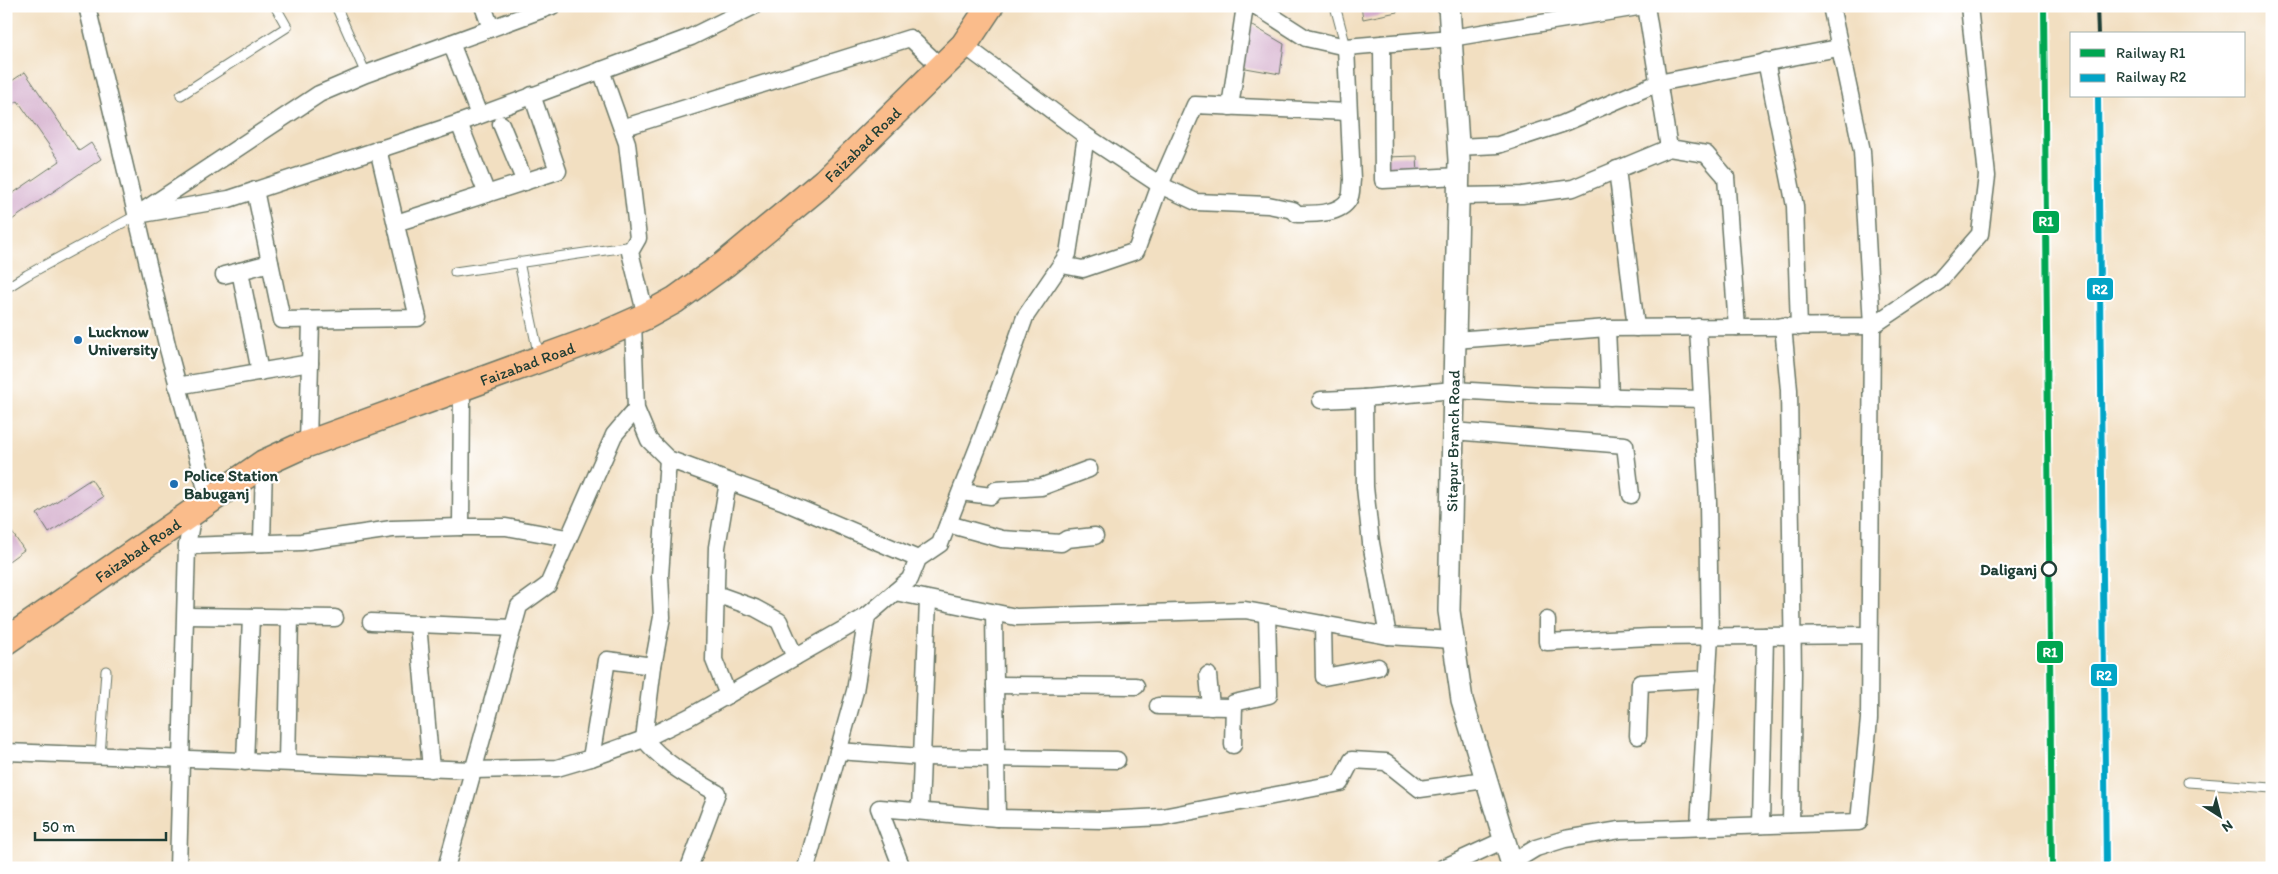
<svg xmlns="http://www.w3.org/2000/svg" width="2278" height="874" font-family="Itim,sans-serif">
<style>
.building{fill:#d3accb}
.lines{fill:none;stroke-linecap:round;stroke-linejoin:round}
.service-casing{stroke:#697665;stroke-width:11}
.minor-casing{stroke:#697665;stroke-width:19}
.tertiary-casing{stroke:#697665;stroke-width:24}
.primary-casing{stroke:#697665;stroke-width:29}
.service{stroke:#fff;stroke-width:9}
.minor{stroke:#fff;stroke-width:16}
.tertiary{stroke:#fff;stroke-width:21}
.primary{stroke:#fabc8b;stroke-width:26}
.rail{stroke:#1f3d34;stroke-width:4}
.rail-1-casing{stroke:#fff;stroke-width:10}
.rail-2-casing{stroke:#fff;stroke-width:10}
.rail-1{stroke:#00a651;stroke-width:6}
.rail-2{stroke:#02a4c6;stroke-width:6}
.poi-dot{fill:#1f6fb2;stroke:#fff;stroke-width:2}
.stop-dot{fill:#fff;stroke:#1f3d34;stroke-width:2.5}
.labels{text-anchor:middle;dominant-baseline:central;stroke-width:4.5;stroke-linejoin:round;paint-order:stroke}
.street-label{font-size:16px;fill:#1f3d34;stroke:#fff}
.poi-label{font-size:16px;font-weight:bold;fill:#1f3d34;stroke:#fff;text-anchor:start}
.stop-label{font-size:16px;font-weight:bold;fill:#1f3d34;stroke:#fff;text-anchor:end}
.line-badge{stroke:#fff;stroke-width:2}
.badge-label{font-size:14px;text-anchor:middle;font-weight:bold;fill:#fff}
</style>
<rect width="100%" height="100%" fill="#fff"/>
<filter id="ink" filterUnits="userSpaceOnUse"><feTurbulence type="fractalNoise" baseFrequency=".02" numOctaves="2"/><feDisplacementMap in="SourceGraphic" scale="10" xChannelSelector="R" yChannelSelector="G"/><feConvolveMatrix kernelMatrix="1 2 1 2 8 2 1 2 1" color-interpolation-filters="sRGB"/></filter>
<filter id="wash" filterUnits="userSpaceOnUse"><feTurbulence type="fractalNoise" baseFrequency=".0096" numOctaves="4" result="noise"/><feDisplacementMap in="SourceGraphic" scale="20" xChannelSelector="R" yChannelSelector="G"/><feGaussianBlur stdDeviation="1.12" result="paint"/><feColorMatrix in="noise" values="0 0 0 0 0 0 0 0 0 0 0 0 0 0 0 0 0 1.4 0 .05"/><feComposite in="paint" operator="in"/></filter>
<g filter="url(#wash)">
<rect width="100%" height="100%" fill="#f2dfc1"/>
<g id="blocks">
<g class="building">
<polygon points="1361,6 1396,6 1397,12 1363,19"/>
<polygon points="1248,23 1284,44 1280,74 1240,67"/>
<polygon points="25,72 79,151 91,143 101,159 6,224 6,198 60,161 18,101 6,109 6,85"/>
<polygon points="1417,156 1418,175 1386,176 1386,157"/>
<polygon points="91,479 103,497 49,533 37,514"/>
<polygon points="11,531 24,550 6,563 6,534"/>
</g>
</g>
</g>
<g filter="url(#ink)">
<use href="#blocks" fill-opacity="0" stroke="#697665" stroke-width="1"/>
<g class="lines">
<g class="service-casing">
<g id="service">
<polyline points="336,6 366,74"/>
<polyline points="1335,6 1346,47"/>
<polyline points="181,95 287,27 275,6"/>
<polyline points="519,262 539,357"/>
<polyline points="455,272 633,246"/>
<polyline points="6,288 27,275 137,215"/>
<polyline points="100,756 106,671"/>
<polyline points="2188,782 2272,788"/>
</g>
</g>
<g class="minor-casing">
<g id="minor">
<polyline points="87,6 168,349 209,500"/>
<polyline points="483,6 491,28"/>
<polyline points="1256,6 1306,38 1346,47 1451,38 1644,6"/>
<polyline points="1646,6 1669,148 1706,154 1726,177 1737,327"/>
<polyline points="451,43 479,115"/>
<polyline points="1382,44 1383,180 1459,176"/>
<path d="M964,45L1086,136L1160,185L1196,202L1268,205L1293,210L1297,214C1313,214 1340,215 1349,199C1352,195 1351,185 1352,180L1346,47"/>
<polyline points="1766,61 1795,206 1799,327"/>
<polyline points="601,70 627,143 638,238 630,252 646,316"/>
<polyline points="1230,107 1245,6"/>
<polyline points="459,123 487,194"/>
<polyline points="501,124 525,182"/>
<polyline points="622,128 910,38 941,67"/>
<polyline points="1458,147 1498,145 1562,124 1658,83 1838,48"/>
<polyline points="1617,169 1636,328"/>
<polyline points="255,190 282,320 418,318 378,149"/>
<polyline points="1459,196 1522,195 1573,188 1669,148"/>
<polyline points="143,211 319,94 366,74 552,6"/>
<polyline points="137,215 229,199 459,123 691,37 754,6"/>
<polyline points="396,223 558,171 532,95"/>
<polyline points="1062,265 1083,269 1136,251 1160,185 1195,105 1348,112"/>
<polyline points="240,271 270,263"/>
<polyline points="224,275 240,271 260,372"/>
<polyline points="633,321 636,409 649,440 668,459 782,501 918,559"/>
<polyline points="1783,326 1789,390 1793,673 1791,824"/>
<polyline points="1698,327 1708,502 1710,636 1699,827"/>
<polyline points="1607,328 1610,397"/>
<polyline points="1455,340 1607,328 1872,326 1939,281 1980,234 1987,176 1969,6"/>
<polyline points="177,386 310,363"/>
<polyline points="1321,400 1364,398"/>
<polyline points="1453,431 1625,445 1631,495"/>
<polyline points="308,444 311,320"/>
<path d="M668,459L660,576L662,617L653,666L644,739C665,764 689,777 717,793L689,868"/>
<polyline points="961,492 991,496 996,490 1041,487 1089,469"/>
<polyline points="948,524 1002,539 1061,543 1067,539 1095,536"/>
<polyline points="461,527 462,387"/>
<polyline points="262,543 264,463"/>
<polyline points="187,546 301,542 392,529 461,527 506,527 567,538"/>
<polyline points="895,592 1016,617 1245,610 1388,636 1453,640"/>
<polyline points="716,594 755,608 779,621 795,657"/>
<polyline points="994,613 997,818"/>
<polyline points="186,616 335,618"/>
<polyline points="1547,620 1547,642 1650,637 1869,635"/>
<polyline points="371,622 513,628"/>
<polyline points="418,624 431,769"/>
<polyline points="1323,624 1324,677 1378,667"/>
<polyline points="1388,636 1371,543 1365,487 1364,398 1454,390 1542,395 1702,399"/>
<polyline points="1208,675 1211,707"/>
<polyline points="995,685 1136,686"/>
<polyline points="728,695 714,660 717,547 728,482"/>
<polyline points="1158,706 1234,707"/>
<polyline points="1638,736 1640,683 1708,679"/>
<polyline points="1233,745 1234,703 1269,695 1267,614"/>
<polyline points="838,751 922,757 1117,760"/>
<polyline points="6,752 473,770 557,768 591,758 644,739 689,717 795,657 867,616 910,579 918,559 940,544 984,432 1025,317 1068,254 1086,136"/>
<polyline points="591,758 607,660 653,666"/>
<polyline points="245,762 251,617"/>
<polyline points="287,762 290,617"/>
<polyline points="920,811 928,600"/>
<polyline points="1761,825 1765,636"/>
<polyline points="1511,863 1536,848 1565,839 1620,830 1859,822 1869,719 1872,326 1862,151 1831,6"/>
<polyline points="178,868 187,546 193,512"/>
<polyline points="446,868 519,606 548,585 614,435 636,409"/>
<polyline points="806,868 855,691 867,616"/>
<polyline points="902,868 879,808 997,818 1103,820 1162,817 1340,783 1352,760 1386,762 1420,789 1485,780"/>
<polyline points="1443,868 1504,840"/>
</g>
</g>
<g class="tertiary-casing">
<polyline id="tertiary" points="1449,6 1459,160 1449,611 1462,700 1513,868"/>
</g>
<g class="primary-casing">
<g id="primary">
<path id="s1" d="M6,641L264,463L299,447L592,340L646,316L675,300L725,264L825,181L964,45L990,6"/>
</g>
</g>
<use href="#service" class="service"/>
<use href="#minor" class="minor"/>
<use href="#tertiary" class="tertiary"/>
<use href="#primary" class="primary"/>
<g class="rail">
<polyline points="2097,6 2098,34"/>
<polyline points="2098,96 2106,868"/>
</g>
<g class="rail-1-casing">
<polyline id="rail-1" points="2044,6 2052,868"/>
</g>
<g class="rail-2-casing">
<polyline id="rail-2" points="2098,96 2106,868"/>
</g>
<use href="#rail-1" class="rail-1"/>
<use href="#rail-2" class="rail-2"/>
</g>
</g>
<g class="poi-dot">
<circle cx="78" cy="340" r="5"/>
<circle cx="174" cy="484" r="5"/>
</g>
<circle class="stop-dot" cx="2049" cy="569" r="7"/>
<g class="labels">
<g class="street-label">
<text stroke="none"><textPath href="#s1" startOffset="1000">Faizabad Road</textPath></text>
<text stroke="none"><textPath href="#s1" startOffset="595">Faizabad Road</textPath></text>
<text transform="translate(1453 441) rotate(-89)">Sitapur Branch Road</text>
<text stroke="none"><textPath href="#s1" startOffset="160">Faizabad Road</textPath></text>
</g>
<g class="poi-label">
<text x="88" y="331">Lucknow<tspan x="88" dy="18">University</tspan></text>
<text x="184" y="475">Police Station<tspan x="184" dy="18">Babuganj</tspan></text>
</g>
<g class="stop-label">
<text x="2037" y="569">Daliganj</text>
</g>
</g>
<g class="line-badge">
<rect x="2032" y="210" width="28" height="24" rx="5" fill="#00a651"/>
<rect x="2086" y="277" width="28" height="24" rx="5" fill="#02a4c6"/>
<rect x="2036" y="640" width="28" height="24" rx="5" fill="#00a651"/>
<rect x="2090" y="663" width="28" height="24" rx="5" fill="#02a4c6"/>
</g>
<g class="badge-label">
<text x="2046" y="226">R1</text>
<text x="2100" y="294">R2</text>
<text x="2050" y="657">R1</text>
<text x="2104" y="680">R2</text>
</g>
<rect width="2278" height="874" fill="none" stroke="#fff" stroke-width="25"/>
<rect x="2070" y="32" width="175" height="65" fill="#ffffff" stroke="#a5b1ae"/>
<rect x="2080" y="49" width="25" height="8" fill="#00a651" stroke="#a5b1ae"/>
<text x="2116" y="58" font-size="15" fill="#1f3d34">Railway R1</text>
<rect x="2080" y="74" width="25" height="8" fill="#02a4c6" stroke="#a5b1ae"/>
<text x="2116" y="82" font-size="15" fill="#1f3d34">Railway R2</text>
<g transform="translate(2220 816) rotate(144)" stroke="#ffffff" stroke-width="4" paint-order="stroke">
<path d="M0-4L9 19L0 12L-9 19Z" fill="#1f3d34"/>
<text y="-8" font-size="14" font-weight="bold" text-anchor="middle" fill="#1f3d34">N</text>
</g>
<path d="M35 832v8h131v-8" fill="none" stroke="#1f3d34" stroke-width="2.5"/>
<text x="42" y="832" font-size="15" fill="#1f3d34" stroke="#ffffff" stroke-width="4" paint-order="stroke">50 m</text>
</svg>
